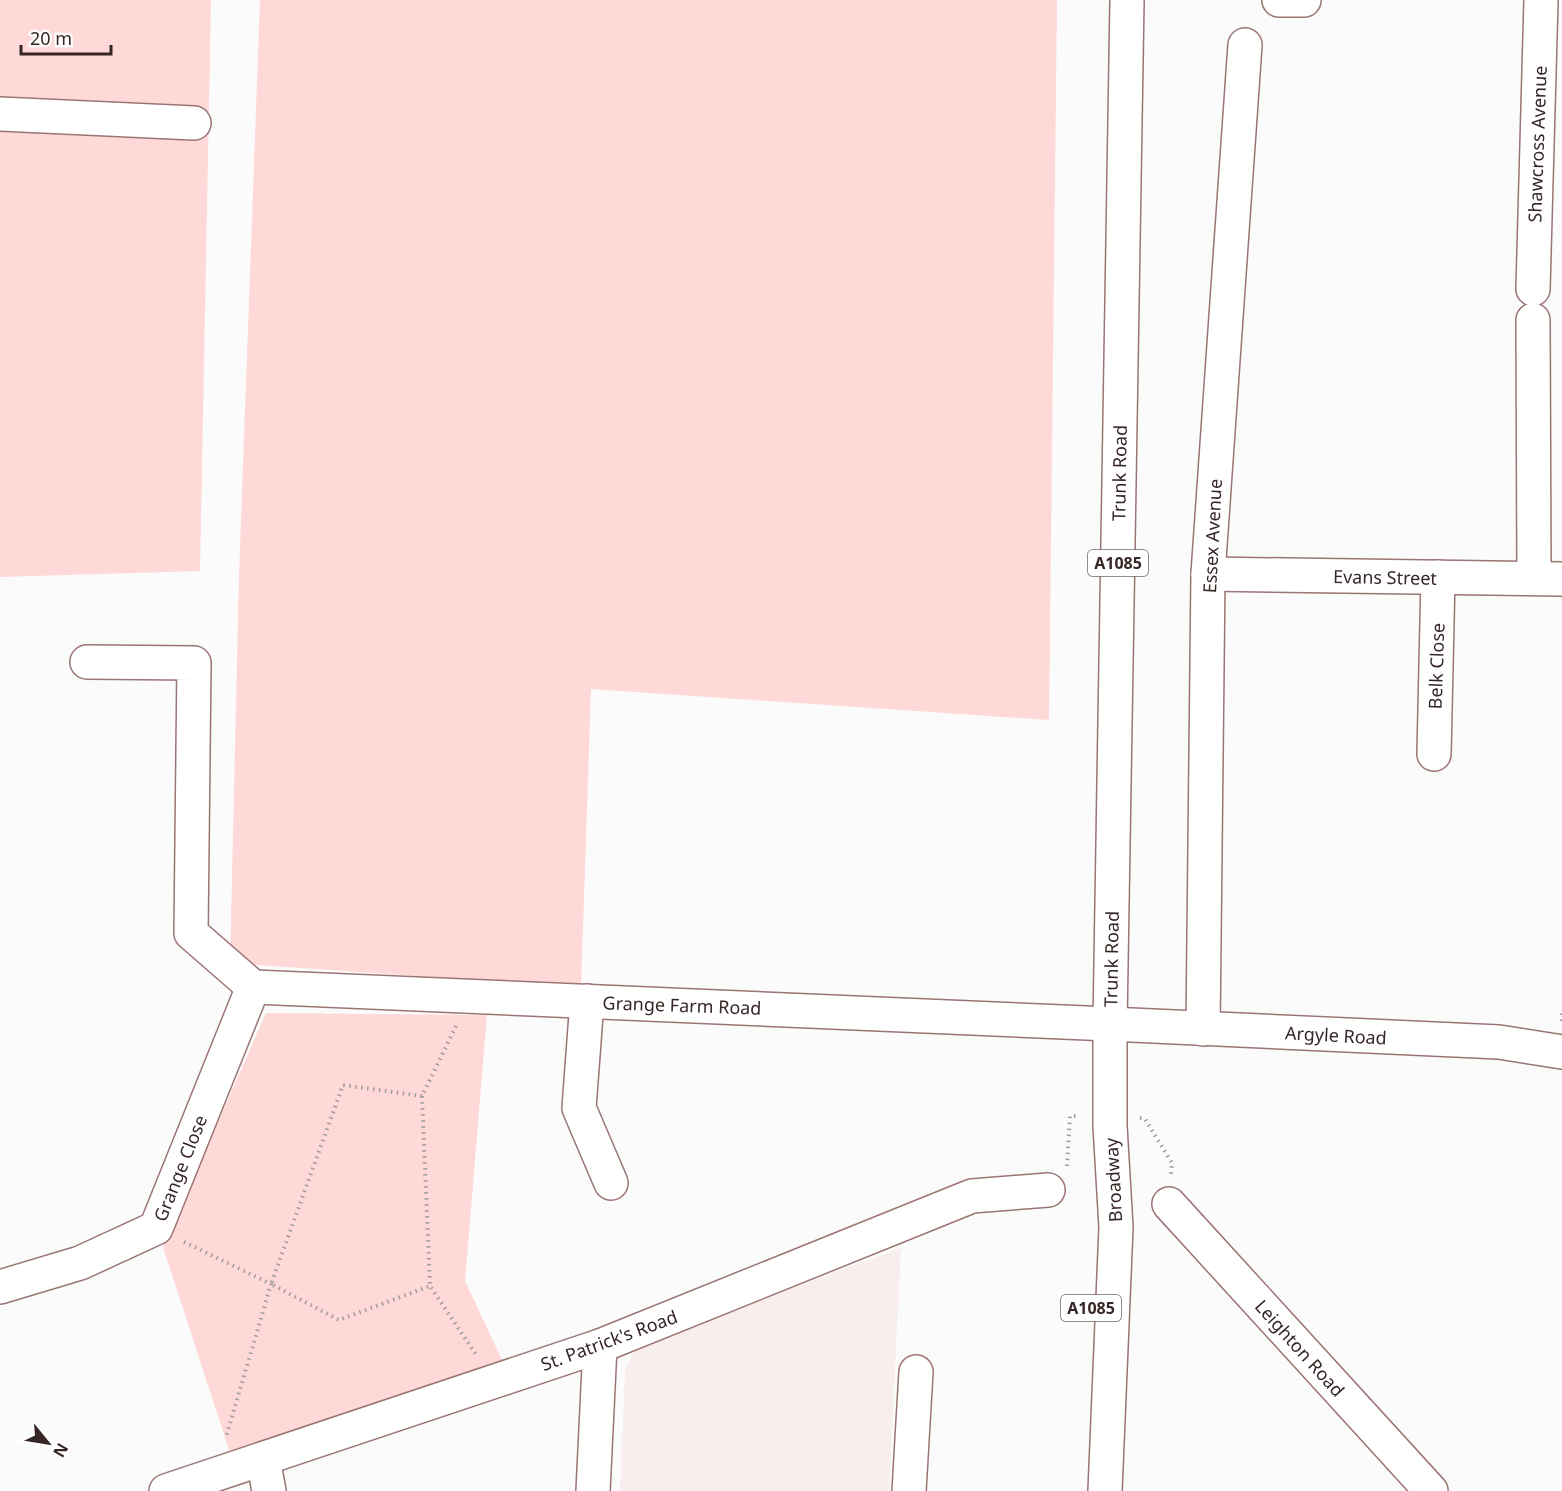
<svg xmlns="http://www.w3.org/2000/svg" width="1562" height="1491" font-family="'Noto Sans',sans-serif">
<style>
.built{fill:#f9eeee}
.green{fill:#fed9d8}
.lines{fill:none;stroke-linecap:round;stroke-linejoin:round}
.minor-casing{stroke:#9a7573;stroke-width:36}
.major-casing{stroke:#9a7573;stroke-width:36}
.path{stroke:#a29b9b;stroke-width:4;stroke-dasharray:1.5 4.5;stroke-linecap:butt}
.minor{stroke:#fff;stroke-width:33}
.major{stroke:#fff;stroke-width:33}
.labels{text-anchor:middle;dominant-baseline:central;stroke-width:4.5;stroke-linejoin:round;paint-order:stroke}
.shield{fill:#fff;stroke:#726867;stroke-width:1.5}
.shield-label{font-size:16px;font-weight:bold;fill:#362726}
.street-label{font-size:18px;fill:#362726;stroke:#fff}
</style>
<rect width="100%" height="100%" fill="#fbfbfb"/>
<polygon class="built" points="901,1248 889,1491 620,1491 625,1369 639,1343"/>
<g class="green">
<polygon points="0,0 211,0 200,571 0,577"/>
<polygon points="260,0 1057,0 1049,720 591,689 581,987 230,963 239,575"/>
<polygon points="266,1013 487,1015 465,1281 502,1360 230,1453 163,1247"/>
</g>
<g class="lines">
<g class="minor-casing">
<g id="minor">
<polyline points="1279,0 1304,0"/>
<polyline points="0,114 194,123"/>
<polyline points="1533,289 1541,0"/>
<polyline points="1533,320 1534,578"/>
<polyline points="1208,574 1562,579"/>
<polyline points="87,662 194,663 191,933 253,987"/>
<polyline points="1434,754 1438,577"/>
<polyline points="253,987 1110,1024 1499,1042 1562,1052"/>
<polyline points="587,1001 579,1108 611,1183"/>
<polyline points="1203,1029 1208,574 1245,45"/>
<polyline points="1169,1204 1431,1491"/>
<polyline points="0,1287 80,1263 156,1228 253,987"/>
<polyline points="263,1459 269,1491"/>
<polyline points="166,1491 600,1346 972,1196 1048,1190"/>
<polyline points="593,1491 600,1346"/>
<polyline points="909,1491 916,1372"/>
</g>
</g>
<g class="major-casing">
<polyline id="major" points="1105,1491 1116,1227 1110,1126 1110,1024 1127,0"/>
</g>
<g class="path">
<polyline points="1562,1021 1562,1012"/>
<polyline points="456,1026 422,1096 430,1286 477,1356"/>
<polyline points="422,1096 343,1085 271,1284 339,1320 430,1286"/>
<polyline points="1140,1118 1145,1119 1172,1163 1171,1174"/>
<polyline points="1067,1166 1070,1116 1079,1116"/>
<polyline points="184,1242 271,1284 226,1437"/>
</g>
<use href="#minor" class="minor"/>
<use href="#major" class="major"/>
</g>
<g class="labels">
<g class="shield">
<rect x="1088" y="550" width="60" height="26" rx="4.5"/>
<rect x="1061" y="1295" width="60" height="26" rx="4.5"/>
</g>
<g class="shield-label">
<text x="1118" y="563">A1085</text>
<text x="1091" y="1308">A1085</text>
</g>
<g class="street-label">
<text transform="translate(1537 144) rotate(-88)">Shawcross Avenue</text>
<text transform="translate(1119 473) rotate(-89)">Trunk Road</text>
<text transform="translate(1212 536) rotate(-87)">Essex Avenue</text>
<text transform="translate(1385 577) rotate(1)">Evans Street</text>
<text transform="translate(1436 666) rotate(-88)">Belk Close</text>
<text transform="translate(1111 959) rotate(-89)">Trunk Road</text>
<text transform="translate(682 1005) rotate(2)">Grange Farm Road</text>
<text transform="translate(1336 1035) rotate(3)">Argyle Road</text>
<text transform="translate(180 1168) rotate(-68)">Grange Close</text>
<text transform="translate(1113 1180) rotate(-93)">Broadway</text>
<text transform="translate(609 1340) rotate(-20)">St. Patrick's Road</text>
<text transform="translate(1300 1348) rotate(48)">Leighton Road</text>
</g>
</g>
<g transform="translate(48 1443) rotate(120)" stroke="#ffffff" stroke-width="4.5" paint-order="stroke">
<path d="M0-4.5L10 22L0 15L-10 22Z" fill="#362726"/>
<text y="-9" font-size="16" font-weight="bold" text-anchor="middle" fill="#362726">N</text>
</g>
<path d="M21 45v9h90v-9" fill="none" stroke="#362726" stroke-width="3"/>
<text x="30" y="45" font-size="18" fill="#362726" stroke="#ffffff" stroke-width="4.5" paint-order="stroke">20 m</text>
</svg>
